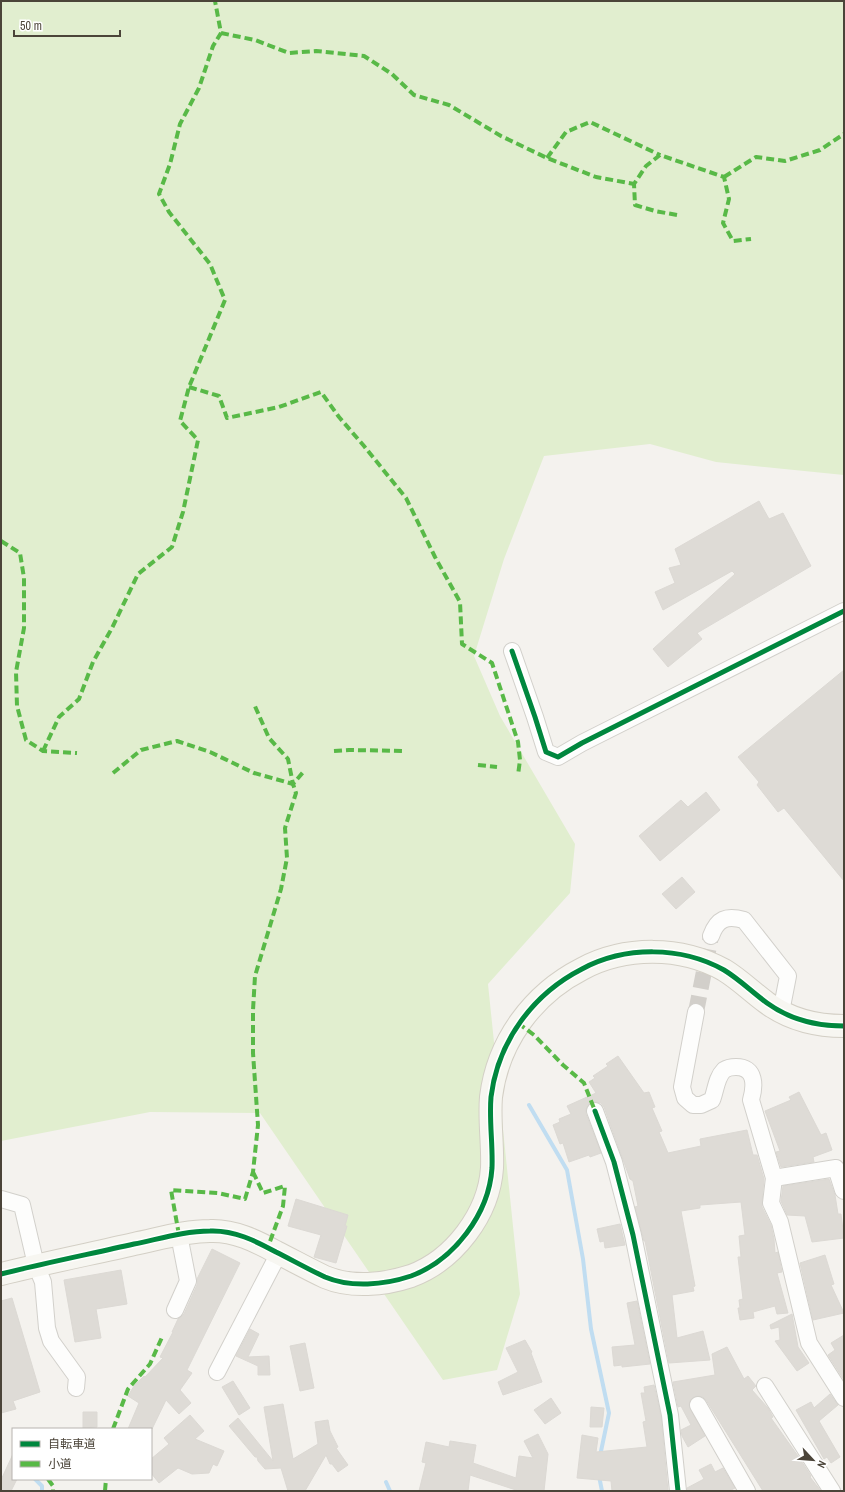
<svg xmlns="http://www.w3.org/2000/svg" width="845" height="1492" font-family="'Archivo Narrow','Noto Sans JP',sans-serif">
<style>
.green{fill:#e1eecf}
.lines{fill:none;stroke-linecap:round;stroke-linejoin:round}
.stream{stroke:#c0ddf1;stroke-width:4}
.building{fill:#dedbd6;stroke:#dcd9d4}
.street-tunnel{stroke:#d2cfca;stroke-width:16;stroke-dasharray:16 8;stroke-linecap:butt}
.street-casing{stroke:#d2d0cb;stroke-width:18}
.secondary-casing{stroke:#d3cfc5;stroke-width:24}
.street{stroke:#fdfdfc;stroke-width:16}
.secondary{stroke:#f7f6f1;stroke-width:22}
.quiet{stroke:#58b947;stroke-width:4;stroke-dasharray:8 4;stroke-linecap:butt}
.cycleway-casing{stroke:#fff;stroke-width:8}
.cycleway{stroke:#00873e;stroke-width:5}
</style>
<rect width="100%" height="100%" fill="#f4f2ee"/>
<polygon class="green" points="1,1 844,1 844,475 716,462 650,444 544,456 504,559 474,656 500,716 575,844 570,893 488,984 520,1294 497,1370 443,1380 260,1113 150,1112 1,1141"/>
<g class="lines">
<g class="stream">
<polyline points="529,1105 567,1170 583,1259 591,1329 609,1413 600,1456"/>
<polyline points="599,1476 602,1491"/>
<polyline points="35,1479 42,1486 42,1491"/>
<polyline points="386,1482 390,1491"/>
</g>
</g>
<g class="building">
<polygon points="759,501 769,519 783,513 811,566 697,633 702,639 668,667 653,649 735,574 732,571 663,610 655,592 675,583 669,568 681,565 675,549"/>
<polygon points="844,670 844,881 784,808 778,812 757,785 759,782 738,757"/>
<polygon points="706,792 720,810 660,861 639,836 681,800 688,807"/>
<polygon points="682,877 695,892 676,909 662,894"/>
<polygon points="618,1056 644,1093 649,1092 655,1107 652,1108 662,1131 659,1132 668,1153 701,1146 700,1139 747,1130 753,1155 757,1155 764,1179 762,1202 762,1207 771,1225 774,1239 775,1253 778,1252 782,1272 777,1273 788,1313 777,1314 775,1306 753,1312 754,1318 740,1320 738,1308 740,1308 739,1300 743,1299 738,1257 741,1257 739,1236 745,1235 741,1202 700,1205 700,1208 681,1211 695,1286 693,1287 694,1291 672,1295 677,1338 703,1331 710,1360 669,1363 645,1241 644,1241 635,1207 638,1206 633,1181 630,1179 604,1107 601,1103 596,1102 592,1102 588,1105 586,1109 586,1114 601,1153 590,1157 589,1155 569,1162 563,1143 560,1144 553,1125 560,1122 559,1119 571,1114 567,1106 596,1093 589,1082 595,1078 593,1076 608,1066 606,1064"/>
<polygon points="799,1092 821,1135 826,1133 832,1150 813,1157 814,1162 781,1167 776,1152 780,1151 765,1111 791,1100 789,1097"/>
<polygon points="829,1179 835,1195 838,1214 841,1214 844,1238 812,1242 805,1216 787,1215 781,1201 783,1186"/>
<polygon points="296,1199 348,1215 345,1226 347,1226 336,1263 314,1257 321,1235 288,1226"/>
<polygon points="620,1224 625,1245 605,1248 604,1241 600,1242 597,1229"/>
<polygon points="212,1249 240,1263 187,1370 192,1373 180,1390 191,1403 179,1414 166,1400 152,1429 128,1429 139,1403 128,1396 134,1386 144,1376 145,1377 163,1358 160,1357 173,1332 172,1332 178,1319 184,1314 197,1285 197,1279"/>
<polygon points="825,1255 834,1284 831,1285 844,1313 813,1320 800,1263"/>
<polygon points="121,1270 127,1304 96,1309 101,1338 75,1342 64,1280"/>
<polygon points="12,1298 40,1392 13,1401 16,1409 1,1413 1,1301"/>
<polygon points="637,1301 650,1364 622,1367 622,1365 614,1366 612,1347 635,1345 627,1303"/>
<polygon points="792,1314 798,1347 809,1363 797,1371 775,1341 780,1340 779,1327 771,1329 770,1325"/>
<polygon points="250,1329 259,1334 248,1357 269,1356 270,1375 258,1375 258,1366 236,1356"/>
<polygon points="844,1335 844,1380 828,1355 835,1350 831,1343"/>
<polygon points="525,1340 532,1352 531,1353 542,1382 503,1395 498,1382 518,1372 506,1348"/>
<polygon points="305,1343 314,1388 300,1391 290,1346"/>
<polygon points="727,1347 744,1379 748,1376 756,1386 752,1390 768,1408 773,1417 771,1418 798,1456 811,1476 810,1477 821,1491 763,1491 706,1400 703,1397 698,1396 694,1397 690,1400 689,1405 705,1436 688,1447 682,1436 681,1430 691,1425 681,1406 678,1407 673,1382 715,1375 712,1354"/>
<polygon points="233,1381 250,1408 239,1415 222,1387"/>
<polygon points="654,1385 661,1416 668,1491 612,1491 611,1481 577,1478 582,1435 598,1438 596,1452 647,1447 643,1422 646,1421 641,1393 645,1393 644,1387"/>
<polygon points="830,1394 838,1405 819,1421 840,1457 831,1463 827,1457 824,1459 796,1410 811,1402 814,1408"/>
<polygon points="551,1398 561,1413 545,1424 534,1410"/>
<polygon points="283,1404 293,1459 318,1444 315,1422 328,1420 330,1431 338,1447 336,1448 348,1465 338,1472 332,1464 330,1464 326,1455 305,1491 288,1491 281,1468 265,1469 258,1461 257,1457 255,1457 229,1426 238,1418 273,1461 264,1407"/>
<polygon points="591,1407 604,1408 602,1427 590,1427"/>
<polygon points="83,1412 97,1412 97,1427 83,1428"/>
<polygon points="190,1415 204,1431 195,1439 224,1451 217,1466 213,1464 209,1473 192,1474 178,1468 159,1483 151,1473 151,1459 169,1444 164,1438"/>
<polygon points="538,1434 548,1454 544,1491 519,1491 470,1475 468,1491 419,1491 426,1463 422,1462 426,1442 449,1447 450,1441 476,1445 473,1463 516,1478 519,1456 533,1458 524,1441"/>
<polygon points="13,1454 13,1479 17,1479 11,1491 1,1491 1,1480"/>
<polygon points="711,1464 715,1472 723,1468 735,1488 729,1491 687,1491 687,1488 704,1479 699,1470"/>
</g>
<g class="lines">
<polyline class="street-tunnel" points="696,1012 711,936"/>
<g class="street-casing">
<g id="street">
<polyline points="512,651 535,717 546,752 558,757 582,743 844,611"/>
<path d="M711,936C717,919 726,915 744,920L788,976L781,1012"/>
<path d="M696,1012L682,1087L685,1098L693,1105H701L712,1100C716,1090 716,1078 724,1070C727,1068 732,1067 736,1067C756,1067 755,1086 751,1100L774,1178L771,1203L780,1222L809,1343L844,1398"/>
<polyline points="595,1111 614,1162 633,1235 670,1415 678,1491"/>
<polyline points="774,1178 836,1168 843,1190 844,1191"/>
<polyline points="1,1199 22,1205 36,1265 43,1282 47,1328 51,1341 77,1377 76,1388"/>
<polyline points="175,1310 188,1281 179,1235"/>
<polyline points="217,1372 279,1253"/>
<polyline points="765,1386 832,1491"/>
<polyline points="698,1405 747,1491"/>
</g>
</g>
<g class="secondary-casing">
<path id="secondary" d="M1,1274C45,1263 90,1254 134,1244C159,1239 184,1231 210,1231C234,1230 256,1241 276,1252C292,1260 308,1269 325,1277C351,1288 384,1285 411,1276C454,1260 489,1214 492,1168C493,1144 489,1121 491,1097C498,1041 533,994 582,969C625,946 681,946 724,970C739,979 752,992 767,1003C789,1019 817,1026 844,1026"/>
</g>
<use href="#street" class="street"/>
<use href="#secondary" class="secondary"/>
<g class="quiet">
<polyline points="221,33 255,40 289,53 316,51 364,56 392,74 414,95 449,105 501,136 547,158 596,177 634,184"/>
<polyline points="547,158 566,132 590,122 660,155"/>
<polyline points="724,177 756,157 785,161 820,150 844,134"/>
<polyline points="677,215 655,211 635,205 634,184 646,166 660,155 724,177 729,199 723,223 733,241 751,239"/>
<polyline points="189,387 219,396 227,418 279,407 321,392 339,417 364,446 406,498 435,557 460,602 462,644 492,663 518,742 520,760 518,775"/>
<polyline points="1,541 20,553 24,578 24,628 16,672 17,706 26,740 43,751 77,753"/>
<polyline points="43,751 59,717 79,699 93,662 112,628 138,574 172,547 183,512 198,440 180,421 189,387 225,300 210,264 169,212 159,194 170,164 180,124 199,88 213,46 221,33 215,1"/>
<polyline points="334,751 349,750 405,751"/>
<polyline points="478,765 497,767"/>
<polyline points="113,773 141,750 177,741 210,752 254,773 293,784 305,770"/>
<polyline points="518,1023 534,1035 563,1065 584,1083 595,1111"/>
<polyline points="253,1172 263,1193 285,1186 283,1206 268,1247"/>
<polyline points="179,1235 171,1190 218,1193 245,1199 253,1172 258,1125 253,1053 253,1010 255,976 281,889 287,858 285,828 296,793 293,784 288,759 269,738 254,704"/>
<polyline points="113,1429 128,1389 150,1364 163,1335"/>
<polyline points="48,1479 53,1486 53,1491"/>
<polyline points="105,1491 106,1479"/>
</g>
<g class="cycleway-casing">
<g id="cycleway">
<polyline points="512,651 535,717 546,752 558,757 582,743 844,611"/>
<polyline points="595,1111 614,1162 633,1235 670,1415 678,1491"/>
<path d="M1,1274C45,1263 90,1254 134,1244C159,1239 184,1231 210,1231C234,1230 256,1241 276,1252C292,1260 308,1269 325,1277C351,1288 384,1285 411,1276C454,1260 489,1214 492,1168C493,1144 489,1121 491,1097C498,1041 533,994 582,969C625,946 681,946 724,970C739,979 752,992 767,1003C789,1019 817,1026 844,1026"/>
</g>
</g>
<use href="#cycleway" class="cycleway"/>
</g>
<rect width="845" height="1492" fill="none" stroke="#4b4439" stroke-width="4"/>
<rect x="12" y="1428" width="140" height="52" fill="#ffffff" stroke="#b7b4b0"/>
<rect x="20" y="1441" width="20" height="6" fill="#00873e" stroke="#b7b4b0"/>
<text x="48" y="1448" font-size="12" fill="#4b4439">自転車道</text>
<rect x="20" y="1461" width="20" height="6" fill="#58b947" stroke="#b7b4b0"/>
<text x="48" y="1468" font-size="12" fill="#4b4439">小道</text>
<g transform="translate(813 1460) rotate(116)" stroke="#ffffff" stroke-width="3" paint-order="stroke">
<path d="M0-3L7 15L0 10L-7 15Z" fill="#4b4439"/>
<text y="-6" font-size="11" font-weight="bold" text-anchor="middle" fill="#4b4439">N</text>
</g>
<path d="M14 30v6h106v-6" fill="none" stroke="#4b4439" stroke-width="2"/>
<text x="20" y="30" font-size="12" fill="#4b4439" stroke="#ffffff" stroke-width="3" paint-order="stroke">50 m</text>
</svg>
